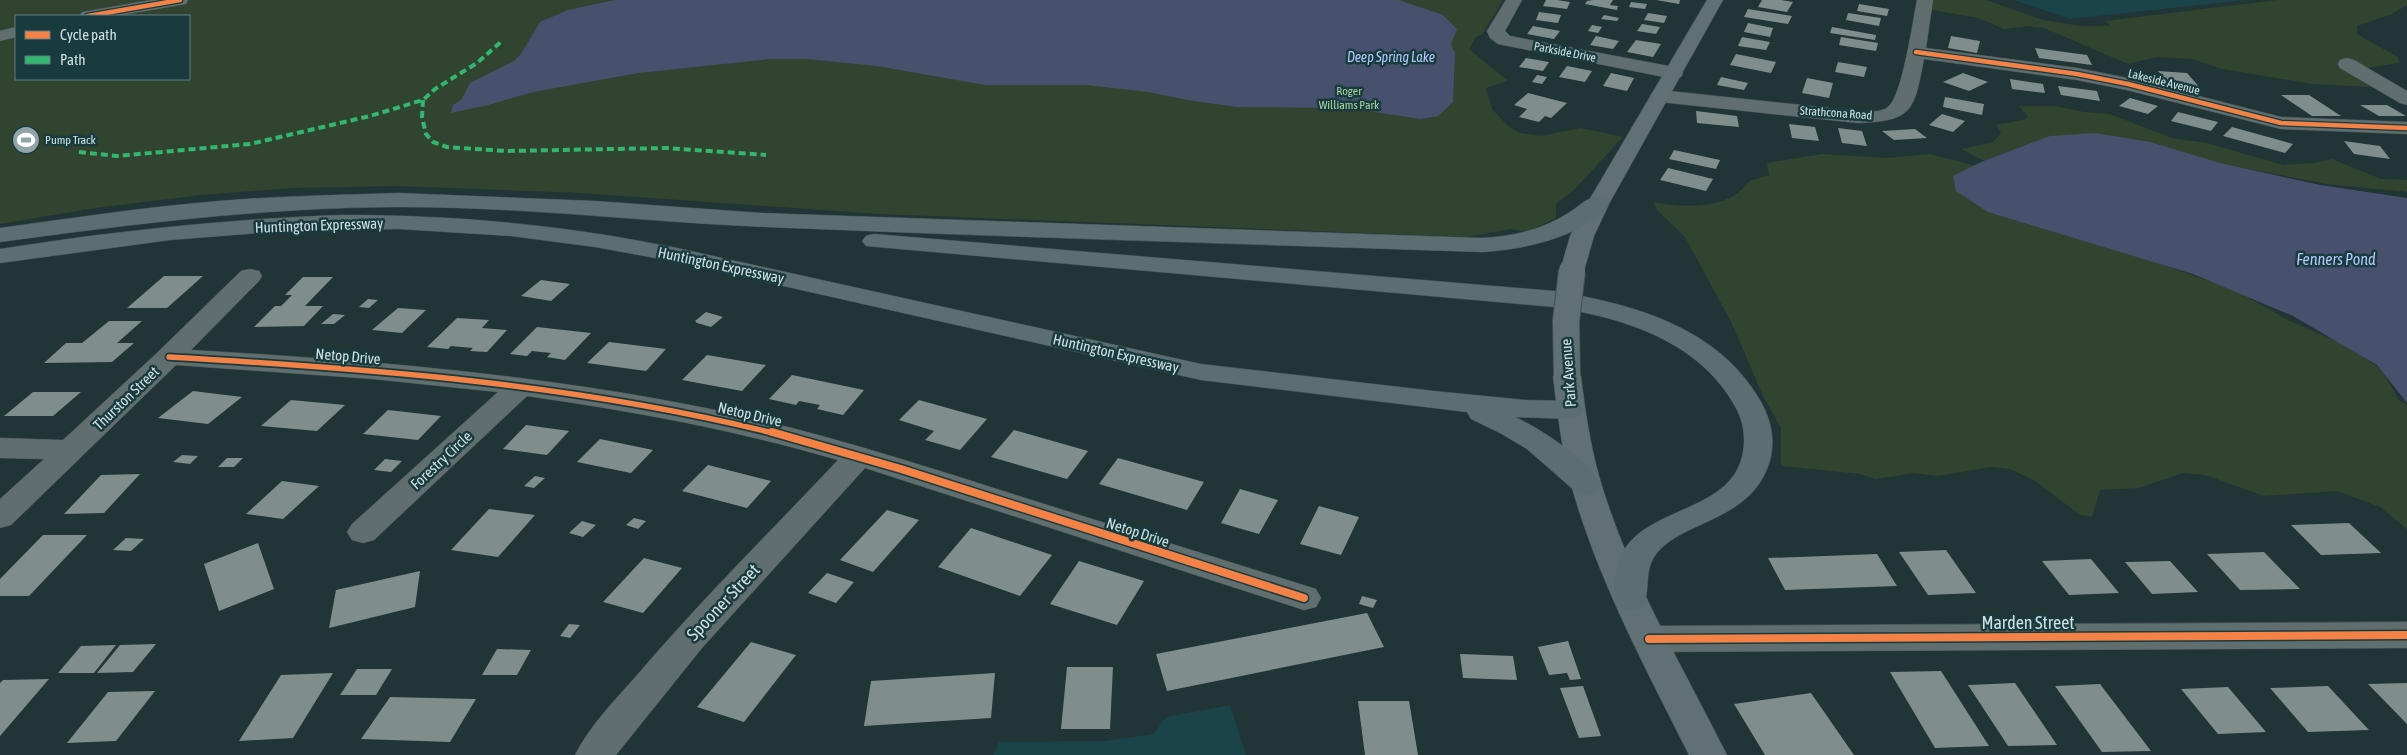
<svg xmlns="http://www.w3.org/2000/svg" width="2407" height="755" font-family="'Asap Condensed',sans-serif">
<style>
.built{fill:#1a4449}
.green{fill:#314430;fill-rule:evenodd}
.water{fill:#47516d}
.building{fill:#7f8e8d}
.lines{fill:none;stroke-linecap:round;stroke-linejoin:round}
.minor-casing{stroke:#415253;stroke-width:1}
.major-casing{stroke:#415253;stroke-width:1}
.highway-casing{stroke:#415253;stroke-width:1}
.minor{fill:#616e6f;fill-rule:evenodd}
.major{fill:#607075;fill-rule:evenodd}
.highway{fill:#5c6e72;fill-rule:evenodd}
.major-bridge-casing{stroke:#415253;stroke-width:28;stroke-linecap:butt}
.major-bridge{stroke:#607075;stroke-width:26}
.quiet{stroke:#33b770;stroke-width:4;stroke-dasharray:7 4;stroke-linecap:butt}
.cycleway-far2-casing{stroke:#193b3e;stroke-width:7}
.cycleway-far1-casing{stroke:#193b3e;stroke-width:9}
.cycleway-casing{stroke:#193b3e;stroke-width:11}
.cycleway-far2{stroke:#f48246;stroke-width:4.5}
.cycleway-far1{stroke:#f48246;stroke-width:5.5}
.cycleway{stroke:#f48246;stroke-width:8}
.labels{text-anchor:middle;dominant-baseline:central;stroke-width:5;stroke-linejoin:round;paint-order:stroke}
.far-street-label{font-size:12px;fill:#cee0e2;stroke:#193b3e}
.far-park-label{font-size:12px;fill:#aad29f;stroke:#193b3e}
.far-poi-label{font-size:12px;fill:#cee0e2;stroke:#193b3e;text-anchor:start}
.far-water-label{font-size:14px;font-style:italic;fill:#b5c6fe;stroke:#193b3e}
.street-label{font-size:15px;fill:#cee0e2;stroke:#193b3e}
.water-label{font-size:16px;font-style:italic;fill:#b5c6fe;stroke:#193b3e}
.near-street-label{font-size:18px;fill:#cee0e2;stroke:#193b3e}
</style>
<rect width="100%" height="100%" fill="#213436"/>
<g class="built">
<polygon points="2014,0 2246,0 2070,19"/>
<polygon points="1230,705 1246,755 993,755 999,742 1105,741 1154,734 1166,717"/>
</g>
<g class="green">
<path d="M0,0H1503L1482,34L1476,37L1469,49L1508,81L1486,88L1492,109L1508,126L1520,133L1541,136L1581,128L1623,137L1574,190L1556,204V218L1527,232L1510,229L1468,237L879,214L580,193L397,186L292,188L202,195L95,208L0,224ZM16,16H189V79H16Z"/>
<polygon points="1923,0 1986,0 2043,20 2081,26 2108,26 2110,25 2105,21 2277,0 2407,0 2407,5 2392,14 2357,26 2357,34 2398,57 2399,63 2367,68 2392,88 2313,84 2222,69 2192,59 2157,57 2128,64 2044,28 2028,26 2004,29 1978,18 1922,8"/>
<polygon points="2019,106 2056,106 2084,112 2110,114 2172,138 2207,143 2283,165 2314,163 2332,159 2381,179 2407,180 2407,192 2327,184 2180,156 1992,165 1961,149 1993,142 2001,133 1996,125 2023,120 2028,117"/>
<path d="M1822,154L1887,158L1930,154L1981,167L2152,261L2234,290L2290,321L2346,345L2382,370L2399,400L2407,405V529L2380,507L2337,491L2264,496L2205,475L2183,473L2138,488L2100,490L2092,517L2080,515L2035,481L2010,469L1991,467L1938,476L1914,473L1876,479L1860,474L1781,466V428L1763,396L1732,324L1685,237L1657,210L1653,202C1682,208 1731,210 1749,181L1769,175L1767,163Z"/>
</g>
<g class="water">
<polygon points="615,0 1399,0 1443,15 1457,29 1451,44 1455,53 1453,102 1438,116 1421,119 1346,108 1237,107 1187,100 1149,92 1086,85 985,85 877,66 807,59 770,59 638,73 533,92 488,105 451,113 453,105 462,99 470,83 514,61 521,54 540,22 568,10"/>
<polygon points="2095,133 2150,142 2220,163 2320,185 2407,198 2407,403 2377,365 2293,316 2193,274 1988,212 1956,191 1953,176 1981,162 2050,136"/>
</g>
<g class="building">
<polygon points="1546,0 1557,0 1570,2 1567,9 1543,6"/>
<polygon points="1593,0 1613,0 1610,5 1618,6 1617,10 1585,4 1587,1"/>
<polygon points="1656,0 1680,0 1679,4"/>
<polygon points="1762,0 1781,0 1793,2 1787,12 1758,7"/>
<polygon points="1631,2 1647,4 1645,9 1629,7"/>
<polygon points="1859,4 1889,9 1887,16 1857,11"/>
<polygon points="1748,9 1792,16 1788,24 1744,17"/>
<polygon points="1539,12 1561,15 1558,23 1536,20"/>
<polygon points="1648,13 1667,16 1664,23 1644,20"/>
<polygon points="1848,13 1881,18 1879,26 1846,20"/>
<polygon points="1604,15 1619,18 1617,21 1601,19"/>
<polygon points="1748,23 1773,28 1770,37 1744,32"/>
<polygon points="1642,24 1660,27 1656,34 1637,31"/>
<polygon points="1592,25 1602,27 1598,33 1588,31"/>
<polygon points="1533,26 1560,31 1554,39 1527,34"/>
<polygon points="1832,27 1876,35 1875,40 1830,33"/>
<polygon points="1596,36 1619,41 1613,49 1590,45"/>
<polygon points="1951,36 1980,41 1977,53 1948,48"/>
<polygon points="1742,37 1770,42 1766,50 1738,46"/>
<polygon points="1841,37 1878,43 1876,51 1839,45"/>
<polygon points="1636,40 1661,44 1653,57 1627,52"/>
<polygon points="2035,48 2087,55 2092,65 2039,58"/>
<polygon points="1736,54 1776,62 1771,73 1730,65"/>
<polygon points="1526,58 1549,62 1543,71 1519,67"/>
<polygon points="1838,62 1867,67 1864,77 1835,72"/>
<polygon points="1567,66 1592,71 1585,82 1559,77"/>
<polygon points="2158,71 2187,73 2201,89 2171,86"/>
<polygon points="1611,73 1634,78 1627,91 1603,86"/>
<polygon points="1963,73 1988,82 1969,91 1943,82"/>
<polygon points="1537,75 1547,77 1542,84 1532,82"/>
<polygon points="1721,77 1748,83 1744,90 1717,85"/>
<polygon points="1807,78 1833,83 1829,98 1802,93"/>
<polygon points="2010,79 2043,84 2045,93 2012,89"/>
<polygon points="2058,86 2097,91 2100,101 2061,95"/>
<polygon points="1528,93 1567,103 1551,118 1545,116 1539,122 1519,117 1527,109 1514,105"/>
<polygon points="2281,95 2309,95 2341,116 2312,116"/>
<polygon points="1945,97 1984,104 1982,115 1943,107"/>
<polygon points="2130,98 2158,106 2148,114 2119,106"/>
<polygon points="2360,105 2387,105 2406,116 2379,116"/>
<polygon points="1696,111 1737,116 1739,127 1697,123"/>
<polygon points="2178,112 2218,122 2211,131 2171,121"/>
<polygon points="1942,114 1965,121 1953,132 1929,125"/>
<polygon points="1789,124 1815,127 1819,141 1792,138"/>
<polygon points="2232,127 2293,144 2285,153 2223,136"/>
<polygon points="1838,128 1862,131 1867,146 1842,143"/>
<polygon points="1915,129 1927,138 1894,140 1882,131"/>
<polygon points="2344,141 2380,146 2390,159 2354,154"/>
<polygon points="1674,150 1720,160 1716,169 1669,159"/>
<polygon points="1668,168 1713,179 1706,191 1660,180"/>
<polygon points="164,276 203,276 167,308 127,308"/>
<polygon points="303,277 333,277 305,306 323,306 304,326 254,327 275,306 281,306 292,295 285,295"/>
<polygon points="541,280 570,284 551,301 521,296"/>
<polygon points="368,299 378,300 369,308 359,307"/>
<polygon points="398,308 426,310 402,333 372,330"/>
<polygon points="706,312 723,317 711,327 697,323 695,321"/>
<polygon points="333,314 345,315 334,324 321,324"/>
<polygon points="457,318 489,320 482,328 507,330 487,352 470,351 473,348 451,346 448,349 427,347"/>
<polygon points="109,321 142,321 117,343 134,343 112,362 44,363 66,343 82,343"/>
<polygon points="537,327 591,333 565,360 547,357 551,353 532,351 527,356 510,354"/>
<polygon points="609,342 666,349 646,371 587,363"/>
<polygon points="707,355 766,365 742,391 682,380"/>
<polygon points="792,375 864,390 843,415 817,409 820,405 799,401 796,405 769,399"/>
<polygon points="193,391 242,397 208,424 158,418"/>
<polygon points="33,392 81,392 53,416 4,416"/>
<polygon points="291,400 345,405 317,431 261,426"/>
<polygon points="919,400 987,419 960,450 925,440 934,431 899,420"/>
<polygon points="388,410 441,416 418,440 363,434"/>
<polygon points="526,425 569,431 547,455 503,449"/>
<polygon points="1014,430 1088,451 1067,479 991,457"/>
<polygon points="600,439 653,450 631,473 577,462"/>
<polygon points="182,455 198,456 190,464 173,462"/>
<polygon points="227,458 243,458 234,467 218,467"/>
<polygon points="1118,458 1204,482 1187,510 1099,484"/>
<polygon points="385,459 402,461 391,472 374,470"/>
<polygon points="708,465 771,481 747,508 682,491"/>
<polygon points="140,474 104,513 64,514 101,475"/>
<polygon points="535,476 545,478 534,488 524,486"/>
<polygon points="282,481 319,486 283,519 246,514"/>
<polygon points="1240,489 1278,500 1259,534 1221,523"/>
<polygon points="1319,506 1359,517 1341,555 1300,544"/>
<polygon points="489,509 535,515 498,557 451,550"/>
<polygon points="887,510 919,520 873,572 840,560"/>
<polygon points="634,518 646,521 638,529 626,525"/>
<polygon points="582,521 596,525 583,537 569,533"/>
<polygon points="2349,523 2381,553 2321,555 2291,525"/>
<polygon points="971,528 1052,555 1020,596 938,567"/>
<polygon points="43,535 87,535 29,596 0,596 0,579"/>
<polygon points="126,538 144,539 131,551 113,550"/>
<polygon points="258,543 274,589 219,611 204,564"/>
<polygon points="1946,550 1976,593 1928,595 1899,552"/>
<polygon points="2264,552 2300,589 2240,590 2207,554"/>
<polygon points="1877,554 1897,586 1785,590 1768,558"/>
<polygon points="644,558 682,568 643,613 603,602"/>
<polygon points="2091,559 2119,593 2069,595 2042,561"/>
<polygon points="1079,561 1144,581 1117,625 1050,604"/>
<polygon points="2170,561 2198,592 2152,594 2125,562"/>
<polygon points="420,571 415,607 329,628 336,590"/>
<polygon points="827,573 854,582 836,603 808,593"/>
<polygon points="1362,596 1377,600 1373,608 1359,604"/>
<polygon points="1367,613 1384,647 1167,691 1156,654"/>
<polygon points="569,624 580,625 570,638 560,636"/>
<polygon points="1568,641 1581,679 1570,680 1567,673 1549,675 1538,647"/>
<polygon points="751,642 796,655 744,722 697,707"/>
<polygon points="156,644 133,672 97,673 120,645"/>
<polygon points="116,645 94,673 58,673 81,646"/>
<polygon points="497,649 531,650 517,675 482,675"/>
<polygon points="1460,654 1513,656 1517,680 1463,678"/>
<polygon points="1067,667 1113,667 1110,729 1061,729"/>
<polygon points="357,669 392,669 376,695 340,695"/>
<polygon points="1941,671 1989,746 1935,748 1890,672"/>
<polygon points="333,673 293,738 239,741 281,675"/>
<polygon points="995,673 991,718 864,726 871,681"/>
<polygon points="49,679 0,736 0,683 3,680"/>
<polygon points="2015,683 2057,745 2008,746 1968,685"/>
<polygon points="2407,683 2407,724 2368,684"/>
<polygon points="2100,684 2151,751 2102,752 2055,686"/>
<polygon points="1583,686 1601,736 1579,738 1560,688"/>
<polygon points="2328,686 2369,730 2308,732 2270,688"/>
<polygon points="2228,687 2266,732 2218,734 2181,689"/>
<polygon points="155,691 116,741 67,743 108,692"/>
<polygon points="1811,693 1854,755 1765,755 1734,704"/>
<polygon points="390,697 476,699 450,742 361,739"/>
<polygon points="1358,701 1409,701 1418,755 1365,755"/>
</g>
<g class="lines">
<g class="minor-casing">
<g id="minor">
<polygon points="151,0 188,0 186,4 180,5 116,16 79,16 82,12 88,11"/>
<polygon points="1506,0 1522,0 1505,31 1510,36 1674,67 1681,69 1683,73 1681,77 1674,79 1498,44 1490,38 1487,31"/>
<path d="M1917,0H1933L1926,48L2077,68L2128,78L2281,117L2407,122V134L2281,129L2127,90L2077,80L1924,59C1914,111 1913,121 1858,123L1660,102L1653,100L1650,96L1653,92L1660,90L1858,111C1867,111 1881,113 1888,107C1902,97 1913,20 1917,0Z"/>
<polygon points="16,27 16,37 0,41 0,31"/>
<polygon points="2347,58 2354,60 2407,91 2407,105 2400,103 2340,68 2338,64 2340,60"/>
<path d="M250,269L259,271L262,276L259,281L191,350C365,360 539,374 710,409C817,431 918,464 1022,497C1120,528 1218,558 1316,589L1321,598L1316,607L1304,610L865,468L702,648L616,755H575C590,725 616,699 638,674C701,600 771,531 838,460C736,430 632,411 527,396L374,540L363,543L352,540L347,532L352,524L498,392L373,379L176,365L11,525L0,528V499L44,459L0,458V438L63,440L159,351L241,271Z"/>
<polygon points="2407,622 2407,648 1649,652 1637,648 1632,639 1637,630 1649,626"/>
</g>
</g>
<g class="major-casing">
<g id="major">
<polygon points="1707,0 1723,0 1610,202 1594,236 1584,271 1581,276 1572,278 1563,276 1560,271 1570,236 1588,202"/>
<path d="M1567,368L1577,370L1581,376C1585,410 1590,443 1599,476C1628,576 1681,663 1727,755H1689C1644,665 1595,575 1569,477C1561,444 1557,410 1553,376L1557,370Z"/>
</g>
</g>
<g class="highway-casing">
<g id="highway">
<path d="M398,193L595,201L761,213L1482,238C1514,236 1542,230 1570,212C1582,204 1591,193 1607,197L1610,202C1586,237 1522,250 1482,252C1243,244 1005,237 766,227C642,222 518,206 394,207C261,208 131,224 0,242V228C73,218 146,207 219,201C279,196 338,195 398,193Z"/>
<path d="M342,215C457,215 564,225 677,248L1201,364L1434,391L1525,400L1570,401L1580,404L1584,410L1580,416L1570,419L1515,417C1543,430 1585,458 1601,484L1597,491L1586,494L1575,491L1527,449L1500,433L1471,419L1467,412L1201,380L677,262L595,247L511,236L399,229L284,231L170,240L0,263V249C114,231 227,219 342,215Z"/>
<path d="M874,234L1554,291C1633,304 1719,327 1761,402C1776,429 1777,457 1759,484C1732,523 1675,525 1654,557C1644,573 1651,592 1642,608L1630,611L1618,608C1612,598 1614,590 1615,579C1620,509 1710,519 1737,470C1747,451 1746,426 1736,408C1700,341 1624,318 1554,307L866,246L862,241L866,236Z"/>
</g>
</g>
<use href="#minor" class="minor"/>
<use href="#major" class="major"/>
<use href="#highway" class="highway"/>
<g class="major-bridge-casing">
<polyline id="major-bridge" points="1567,376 1566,321 1572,271"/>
</g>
<use href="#major-bridge" class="major-bridge"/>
<g class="quiet">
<polyline points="423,100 422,117 426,134 433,142 447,147 506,151 667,148 766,155"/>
<polyline points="79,152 117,156 250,144 370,116 423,100 435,89 477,63 503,40"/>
</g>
<g class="cycleway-far2-casing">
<g id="cycleway-far2">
<polyline points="88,16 180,0"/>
<polyline points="1916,52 2077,74 2128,84 2281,123 2407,128"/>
</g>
</g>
<g class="cycleway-far1-casing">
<path id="cycleway-far1" d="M169,357C373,369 578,384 777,434"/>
</g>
<g class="cycleway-casing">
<g id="cycleway">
<polyline points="772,432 901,469 1304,598"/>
<polyline points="1649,639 2407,635"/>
</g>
</g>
<use href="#cycleway-far2" class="cycleway-far2"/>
<use href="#cycleway-far1" class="cycleway-far1"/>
<use href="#cycleway" class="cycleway"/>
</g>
<defs>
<g id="stadium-disc" transform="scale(1.4375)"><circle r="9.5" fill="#91a4a6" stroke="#193b3e"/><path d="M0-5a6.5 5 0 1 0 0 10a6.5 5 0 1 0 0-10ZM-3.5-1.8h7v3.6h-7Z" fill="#fff"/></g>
</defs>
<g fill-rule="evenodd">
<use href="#stadium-disc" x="26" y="140"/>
</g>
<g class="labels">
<g class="far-street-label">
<text transform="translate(1565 52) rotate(11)">Parkside Drive</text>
<text transform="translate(2164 82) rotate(14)">Lakeside Avenue</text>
<text transform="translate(1836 113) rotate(4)">Strathcona Road</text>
</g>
<g class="far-park-label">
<text x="1349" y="91">Roger<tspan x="1349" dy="14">Williams Park</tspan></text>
</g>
<g class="far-poi-label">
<text x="45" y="140">Pump Track</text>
</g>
<g class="far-water-label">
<text x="1391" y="57">Deep Spring Lake</text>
</g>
<g class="street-label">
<text transform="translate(319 225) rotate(-2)">Huntington Expressway</text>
<text transform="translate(721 265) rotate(12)">Huntington Expressway</text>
<text transform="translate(1116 353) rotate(13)">Huntington Expressway</text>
<text transform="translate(348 356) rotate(5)">Netop Drive</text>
<text transform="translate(1568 373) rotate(-94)">Park Avenue</text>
<text transform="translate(126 398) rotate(-44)">Thurston Street</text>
<text transform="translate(750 414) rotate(13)">Netop Drive</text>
<text transform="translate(441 460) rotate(-43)">Forestry Circle</text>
<text transform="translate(1138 532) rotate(18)">Netop Drive</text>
</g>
<g class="water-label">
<text x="2336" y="259">Fenners Pond</text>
</g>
<g class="near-street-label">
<text transform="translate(723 602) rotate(-47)">Spooner Street</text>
<text x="2028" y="622">Marden Street</text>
</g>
</g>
<rect x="15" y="15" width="175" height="65" fill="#193b3e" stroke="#617d80"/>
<rect x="25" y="31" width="25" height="8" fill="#f48246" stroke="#617d80"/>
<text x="60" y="40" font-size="15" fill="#cee0e2">Cycle path</text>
<rect x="25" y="56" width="25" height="8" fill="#33b770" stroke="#617d80"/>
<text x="60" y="65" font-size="15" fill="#cee0e2">Path</text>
</svg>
